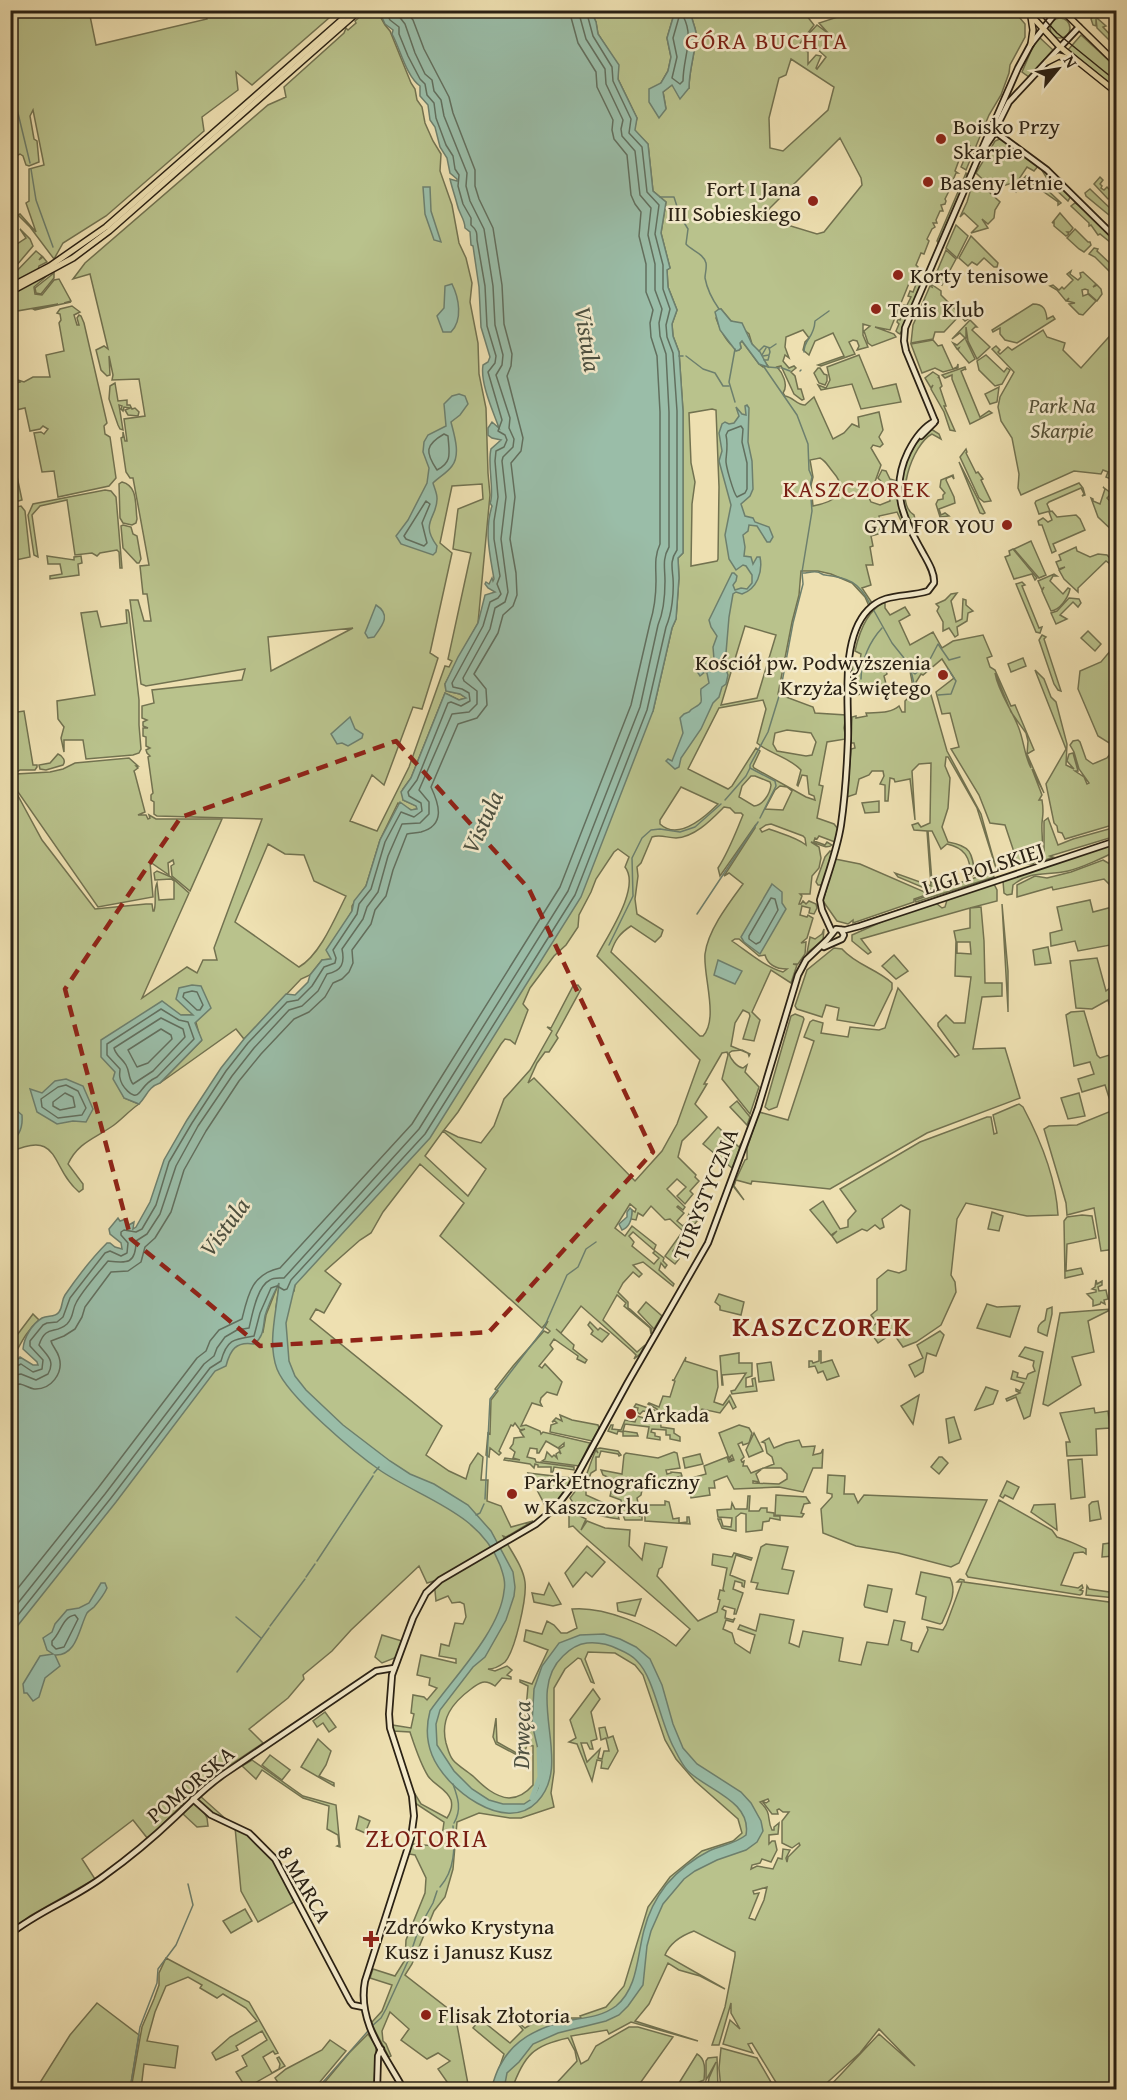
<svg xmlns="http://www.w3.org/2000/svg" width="1127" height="2100" font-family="'Gentium Book Plus',serif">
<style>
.green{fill:#b9c28c;stroke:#727250;stroke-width:1.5;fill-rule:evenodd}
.water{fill:#9abda8;stroke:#6d7f6d;stroke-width:1.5}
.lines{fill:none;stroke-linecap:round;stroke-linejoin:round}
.shore{stroke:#626f5e;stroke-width:1.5}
.stream{stroke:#6d7f6d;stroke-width:1.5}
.river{stroke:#9abda8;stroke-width:5}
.secondary-casing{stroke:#2a2114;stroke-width:8}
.primary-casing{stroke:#2a2114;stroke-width:8}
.secondary{stroke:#f4ebcc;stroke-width:4.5}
.primary{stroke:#eee0b1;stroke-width:5}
.tram{stroke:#2a2114;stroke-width:1.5}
.marked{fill:none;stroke:#8f2418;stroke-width:4.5;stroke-dasharray:12 8;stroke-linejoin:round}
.poi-dot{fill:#8f2418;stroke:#f4ebcc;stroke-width:2}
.labels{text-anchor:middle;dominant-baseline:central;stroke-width:5;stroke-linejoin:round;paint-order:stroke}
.poi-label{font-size:22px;fill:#2a2114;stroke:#f4ebcc;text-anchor:start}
.park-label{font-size:22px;font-style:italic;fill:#555138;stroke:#f4ebcc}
.street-label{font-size:22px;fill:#2a2114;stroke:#f4ebcc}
.neighbourhood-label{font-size:24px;letter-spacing:1.5px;fill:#7a1f14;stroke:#f4ebcc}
.water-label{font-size:24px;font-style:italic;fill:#4c5040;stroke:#f4ebcc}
.quarter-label{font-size:26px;letter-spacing:1.5px;fill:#7a1f14;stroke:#f4ebcc}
.district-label{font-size:28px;font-weight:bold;letter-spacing:1.5px;fill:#7a1f14;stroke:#f4ebcc}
</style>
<rect width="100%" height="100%" fill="#eee0b1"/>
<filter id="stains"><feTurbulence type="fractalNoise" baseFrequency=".00333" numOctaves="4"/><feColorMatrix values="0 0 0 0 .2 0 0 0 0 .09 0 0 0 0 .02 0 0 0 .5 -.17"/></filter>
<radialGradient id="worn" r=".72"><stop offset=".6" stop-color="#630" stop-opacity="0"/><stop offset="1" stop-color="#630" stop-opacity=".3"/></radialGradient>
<g class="green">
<path d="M864,10L1014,11L1025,24V37L1010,65L1009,73L1001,95L989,115L966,170L961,167L970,146L965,144L955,171L958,173H956L950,187L952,189H950L945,199L946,201L945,204L941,205L943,211H940L936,220L937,223H933L935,227L932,229L927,239L929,241L924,254L921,253L916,265L918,267L914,276H912L890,330L875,327L894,334L896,337L872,346L868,343L864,331L870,326L863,324V335L868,347L857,350L859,346L857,341L853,340L849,342L855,354L821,366L818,365L844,356L833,333L815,341L809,355L803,350L805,342L809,338L803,330L786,337L785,347L789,358L785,355L783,361L789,368L794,366L796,368L791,372L795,376L798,389H801L804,399L802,400L794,394L781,366L777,367C782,372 789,385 783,393L785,396C793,397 797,405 805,405L814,397L833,439L844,433L852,424L859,427L858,417L879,412L883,430L879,437L883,444L880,447L873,445L871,448L881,465L872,490L867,494L871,502L880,505L890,501L889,490L878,478L882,470L886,471L890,479L897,481L896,484L892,487C899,497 899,511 904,524L903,525L897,512L879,516L882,533L871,536L873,546L870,547L873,565H866L871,585L862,588L872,603L869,606L865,597L852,583L831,574L818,571H801L799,595L792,622L778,694L813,707L815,713L846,715L844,728L846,739L827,742L819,785L823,786L817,818L834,824L838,829L835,842L819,836L817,839L815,838L814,841L825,845L827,842L832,845C826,850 818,843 811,842L819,847L821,858L819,868L812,876L810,894H800L802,896L799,904H801L803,901L806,904L809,901L816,904L817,908L814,914L809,913L810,908L802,906L800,915L807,917L808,915L813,918L807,938L801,943L806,942L805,954L798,964H793L797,965L791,983L771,970L752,1012L760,1020L754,1041L743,1039L750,1016L749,1013L743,1010L735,1023L731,1046L750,1054L749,1056L748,1053L742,1050L732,1051L729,1053C730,1059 737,1067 743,1068L747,1065L745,1072L759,1087L750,1114L722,1079L728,1055L727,1052L722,1053L704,1084H707L695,1104L707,1117L682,1141L678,1157L696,1175L695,1177L699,1181L690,1191L693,1194L685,1204L677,1196L686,1187L677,1179L667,1189L685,1207L683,1210L678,1206L677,1207L684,1213L677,1221L683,1226L690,1219L688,1216L689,1214L697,1221L673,1251L679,1259L675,1264L665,1256L683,1231L670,1219L665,1220L651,1206L643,1216L638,1213L636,1220L631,1219L632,1210L635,1212L636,1209L630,1204L615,1228L625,1236L632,1226L656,1245L654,1250L633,1232L629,1236L634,1242L632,1246L654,1264L659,1258L653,1253L655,1251L664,1258L663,1261L667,1265L665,1268L661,1263L659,1270L674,1284L673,1286L643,1262L633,1265L642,1274L639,1277L633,1272L623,1283L618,1292L628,1302V1308L630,1309L652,1329L651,1334L650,1328L624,1306L626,1303L617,1295L604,1318L603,1320L637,1352L645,1345L640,1354L634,1359L636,1355L632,1351L581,1306L561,1333L556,1329L574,1345L573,1349L587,1360L585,1363L577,1359L578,1356L554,1339L550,1345L553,1349L539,1366L542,1368L545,1364L562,1382L557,1395L547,1392L541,1398L540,1402L542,1406L532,1403L521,1426L526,1425L540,1431L541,1434L543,1432L590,1443L579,1466L542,1461L545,1459L547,1452L552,1457L554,1455L557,1458L556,1454L559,1452L561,1454L559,1449L564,1446V1443L558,1448L546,1441L539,1453H537V1449L530,1448L527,1457L535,1459L536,1462L574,1467V1470L554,1467L553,1472H551V1467H538V1465L535,1464L534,1468L530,1464L504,1460L505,1458L520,1460L513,1458L515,1452L510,1448L513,1444L514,1438L524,1437L520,1431L525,1429L520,1430L515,1423L513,1426L511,1425L499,1451L501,1453L499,1455L490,1448L489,1457L486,1455L488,1433L490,1434L491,1400L498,1391L495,1389L513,1366L544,1331L548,1333L550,1331L545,1327L548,1321L542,1328L440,1236L464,1203L420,1164L383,1212L371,1233L360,1240L325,1271L341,1284L324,1313L316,1309L310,1319L442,1426L426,1455L449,1471L466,1479L470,1465L478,1453L483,1457L481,1480H488L487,1501L501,1506L511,1527L533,1521L506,1537L503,1536C510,1550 523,1566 525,1582C527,1598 515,1651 505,1662C500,1666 494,1669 488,1669L495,1671L507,1666L512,1670L507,1675L511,1677V1679L502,1678L495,1686C485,1679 480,1682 471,1689C452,1703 440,1719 446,1743C448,1749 449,1755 453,1760C457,1765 468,1772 474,1777C483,1786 495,1797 509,1798C518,1798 527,1792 533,1785V1746L527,1745L523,1757L519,1756L496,1744L493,1737L496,1718L497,1742L520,1755L522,1754L528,1686L520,1682V1680L532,1684L548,1650L524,1641L526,1630L542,1634L547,1621L554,1625L561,1633H567L577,1628L572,1609C604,1606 651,1626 676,1646L690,1629L580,1533L573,1526L569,1527V1515L572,1512L586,1519L581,1530L587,1521L605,1528L630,1530L629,1546L642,1560L645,1543L667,1547L662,1567L659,1569L657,1576L698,1621L717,1612L720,1600L718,1599L720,1590L724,1591L723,1589L727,1568L712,1565L713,1554L732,1557L734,1553L752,1558L751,1560L736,1555L730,1575L745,1581L744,1587L742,1586V1583L735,1581L733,1589L743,1593L736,1614H734L735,1609L724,1606L722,1609L726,1611L725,1618L733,1620L735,1618L733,1622L726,1620L723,1629L732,1633L735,1643L750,1653L755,1635L738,1629L740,1625L756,1631L760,1614L794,1620L789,1643L799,1647L803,1631L843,1638L839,1661L861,1665L867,1642L888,1645L894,1620L905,1622L901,1640L912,1643L911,1650L918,1652L928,1630L927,1627L943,1630L946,1625L962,1582H957L960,1579L964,1580V1582L1116,1603V2089H827L879,2034L915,2066L879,2029L860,2053L820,2089H780L752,2043L748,2044L753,2053L723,2044L730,2020L740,2029L731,2013V2003L719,2045H712L725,2007L735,1956V1952L694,1931C683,1935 670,1943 665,1955L725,1989L700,1976L679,1970L668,1963L649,2004L635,2021L698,2041L631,2022L609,2034L607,2030L571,2036L581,2064L588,2060L596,2046L629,2027H638L673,2037L636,2089H551L577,2061L575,2051L568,2038C534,2045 524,2055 512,2089H492L504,2054L473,2028L480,2019L510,2043L523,2030L514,2019L525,2028L542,2018H581L580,2016L606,2007L624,1986L648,1907L670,1877L702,1851L733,1841L742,1833L738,1819L695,1781L676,1759L665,1740L643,1675L635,1665L615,1653L588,1652L585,1659L594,1683L591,1682L581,1659L578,1658L565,1669L554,1688V1772L551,1793L554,1807L521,1818H510L479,1813L457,1822L453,1869L445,1897L434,1911L412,1964L405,1975L455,2014L468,2084L458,2089H452L438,2069L450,2061L438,2053L427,2059L401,2040L409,2029L390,2012L382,2031L383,2041L386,2044L391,2056L389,2057L371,2023L382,2011L392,1985L370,1978L373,1969L395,1976L405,1960L406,1940L425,1893L426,1878L415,1855L409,1854L412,1844L436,1846L442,1836L444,1822L415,1803V1794L421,1804L447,1818C451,1812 453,1807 451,1800C446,1788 435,1786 428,1776C420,1763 415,1747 410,1732L393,1731L392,1725L411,1728L414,1714L411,1713L413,1695L424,1697L427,1700L437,1688L429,1685L430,1678L417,1675L421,1655L456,1663V1659L439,1656L441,1644L449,1646L455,1623L463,1624L466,1617L464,1604L460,1602L452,1603L448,1596L436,1601L434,1581L427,1583L419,1566L351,1630L332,1651L303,1675L304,1679L288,1698L249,1729L263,1743L220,1772L189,1798L148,1839L133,1820L82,1859L95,1879L30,1916L11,1930V1523L211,1293L263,1332L266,1315L280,1280L276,1307L294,1291L295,1285L653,711L672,628L676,619L679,578L678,558L683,553V411L679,352L673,336L672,324L677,310L668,287L667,270L670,268L661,233L666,202L653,191L648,144L634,130L637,118L618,79V65L598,34L596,22L591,11H675L667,38L671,57L668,71L661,83L666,109L663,92L672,85L689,88C689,68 696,51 696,34C696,28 691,20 691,11H803L814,25L798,46L808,52V64L816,55L821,56L816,68L817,69L826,57L805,38L817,25L829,34L819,23L844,15L846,11H859L864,15L866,13ZM791,59L834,87L828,110L783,151L770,148L769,118L779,78L786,75ZM840,138L861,178L862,185L824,232L817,234L761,217ZM721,309L731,321L736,323L749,334L752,344L768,366L763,367L759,364L742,341L740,343L741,348L739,350C728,346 720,329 716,318ZM712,409L716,410L719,487L718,559L717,561L691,566L692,504L695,482L691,463L689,413ZM820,458C826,461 828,466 833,472C851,493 834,502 813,506L811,485L813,477L810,460ZM745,626L776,635L757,698L721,705ZM763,700L766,709L757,743C770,754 789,757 801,770L797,785L798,786L802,775L807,776L809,794L814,796L815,800L806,797L754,768L753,766L760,751L756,748L732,786L728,789L688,769L719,708ZM787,730L811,733L816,742L812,755L806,756L777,751L773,744L775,733ZM751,776H755L770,782L771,785C770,794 763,805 754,806L739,797L742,786ZM780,786L787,787L792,791L783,810L765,809L775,790ZM681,787L718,804C705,817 678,841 660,824V820ZM724,807L730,808L735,813H741L743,815C735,834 729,851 718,868L720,876L755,826V828L724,876L729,873L743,884C729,903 708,930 705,954C703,976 719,1019 703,1036H700L611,952C615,940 620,933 631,926L655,942L661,936L663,930L637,914L635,899L638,876L637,867L641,863L652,837C661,834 667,838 676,838C695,837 711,820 724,807ZM771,824L803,836L805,838L806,845C796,837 782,834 769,829L762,832L760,829L766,825ZM618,849L629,857L625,867C641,887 608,935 597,956L700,1060L677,1124L662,1151L635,1181L534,1078L528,1083L537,1063L545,1052H549L558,1038L556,1035L581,989L578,985L573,986L551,1028L547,1027L552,1031L530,1070L504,1099L494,1126L481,1143L458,1137L444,1130L458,1112L501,1044L505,1039L510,1040L515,1044L528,1010L523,1004L530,988L554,956L566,945L578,927L579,915L591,892L596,879L614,852ZM735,939H739L759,956L765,955C768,965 777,969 787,969L783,972C765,967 748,952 732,941ZM443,1131L486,1169L468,1196L425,1156ZM768,1799L769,1801L766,1803L762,1801L772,1814H778L777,1810L779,1809L783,1812H789L782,1821V1843L792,1848L799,1843L800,1845L788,1857L787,1862L786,1858L790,1850L783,1849L782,1859L778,1858L773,1869L757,1866L751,1869L752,1865L760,1863L762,1859L771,1862L777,1850L775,1841H772L769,1844V1835L778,1834L779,1823L774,1827V1830H772C766,1818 773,1814 760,1802ZM767,1887L764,1900L755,1920L749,1918L759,1893L754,1894L753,1891Z"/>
<polygon points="10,11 89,11 96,45 207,19 205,11 337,11 252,85 236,72 238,90 202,117 204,131 106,216 63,243 54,259 30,227 18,215 20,214 36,232 26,203 29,201 29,169 44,165 33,110 30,116 34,139 37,141 39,162 29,166 26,165 23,156 20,154 12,158 11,155"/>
<path d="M367,11H377L385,25L390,31L411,83L415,89L417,100L422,107L425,123L433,141L441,154L440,171L452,205L459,243L466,258L472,283L470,302L478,343L479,374L486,408L488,473L490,495L478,623L445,684L446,691L460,694L466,698L459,700L445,693L411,778L403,789V800L417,806V809L411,810L398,803L380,840L366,886L352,906V911L344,925L331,959L322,960L310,975L301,979L244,1039L236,1029L160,1083L201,1041L194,1015H182L115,1072L124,1098L139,1104C130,1110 122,1119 114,1125C96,1138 78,1142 68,1164L83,1184V1189L79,1192C50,1168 61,1129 11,1152V1143L17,1136L15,1109L10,1110V781L42,840L95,909L146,904H152L153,911H154C157,902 153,892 157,883L159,900L174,899V881L171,879L155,880L154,873L157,871L171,877L189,893L142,998L187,967L197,973L203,960H217L214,948L262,819L157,816L154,814V802L151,800V795L153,793L148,757L150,756L147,753L146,750L150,748L146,746V737L143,736V728H148L143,726V722L147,720L142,718V706L154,703L152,690L242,680L245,669L146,686L141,684L130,600H138L144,621H151L147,594H143L140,566L149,565L133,478H130L126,472L121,438L123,437V432L125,441H127L124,419L145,416L139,379L112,380L113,375L109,356L110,375L107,376L101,370L96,350L104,346L108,349L90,274L73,279L85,263L268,105L286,97L284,87L344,33L346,28L348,30L356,23L355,21ZM482,484L483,499L458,509L453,549L471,553L448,659L452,661L449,667L445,666L409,767L377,831L350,821L372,775L384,785L413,707L422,709L438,658L430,653L452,553L440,543L452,486ZM353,628L271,671L268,637ZM268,844L285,854L304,855L314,881L346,896C335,918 320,955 299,967L235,922Z"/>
<polygon points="1096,14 1098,16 1097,18 1106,26 1103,27 1116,41 1116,47 1097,28 1096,19 1096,26 1093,25 1091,19 1094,15 1095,17"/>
<circle cx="1060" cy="28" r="10"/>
<polygon points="1081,35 1116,67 1116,88 1068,50"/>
<polygon points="1039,37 1053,50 1029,77 1022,72 1031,51"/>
<polygon points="1002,138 1039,165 1034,171 1027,167 1015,185 1012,183 993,189 976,173 995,141"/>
<polygon points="1040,167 1071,196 1068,201 1051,185"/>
<polygon points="966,173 968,176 939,244 937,241"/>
<polygon points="1026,176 1037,184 1039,182 1061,203 1058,205 1058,202 1024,178 1016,188 1018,189 1016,192 1013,189"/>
<polygon points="1100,177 1103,180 1100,184 1102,186 1101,188 1104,190 1107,187 1116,197 1116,202 1113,198 1108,199 1094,184"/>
<polygon points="977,181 1000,202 995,210 994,218 988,224 982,219 988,228 971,233 978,226 964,213 960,217 967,202 973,182"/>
<polygon points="1090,189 1113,211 1109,215 1086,196 1085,193"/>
<polygon points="1075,203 1079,205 1116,240 1116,247 1100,234 1098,235 1091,225 1089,226 1089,223 1071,206"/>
<polygon points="1060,213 1073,228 1070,232 1067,232 1069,234 1066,236 1054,226 1054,222 1052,223"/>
<polygon points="956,225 968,236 957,258 946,248"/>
<polygon points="20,229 30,239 33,246 11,272 11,248 26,238"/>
<polygon points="1075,229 1088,242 1090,242 1091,245 1084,252 1079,249 1067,238"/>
<polygon points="971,236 998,263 997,267 994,267 984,258 977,265 972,262 968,266 959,258"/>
<polygon points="1094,248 1098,249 1097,251 1116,269 1116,278 1115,274 1111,273 1114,269 1110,272 1095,257 1089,254"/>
<polygon points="946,250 956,259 942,285 936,280 933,281"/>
<polygon points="36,251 42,256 39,260 43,257 47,262 39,266 38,270 11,284 10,278"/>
<polygon points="1071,271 1070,274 1078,280 1081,277 1080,273 1083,272 1096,284 1093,287 1097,285 1101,289 1102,294 1097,301 1088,293 1088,290 1085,289 1082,290 1083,296 1088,294 1096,301 1083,315 1079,314 1069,304 1075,303 1067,301 1069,298 1066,301 1057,290 1050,286 1053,285 1059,290 1062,287 1064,289 1073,280 1067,274"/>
<polygon points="54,273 54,278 41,294 36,293 35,288"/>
<polygon points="48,275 34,287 35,294 42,295 54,280 59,279 71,301 64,303 71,302 35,310 33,309 58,304 11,312 10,294"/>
<polygon points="916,279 922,283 903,329 900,334 898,333 896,331 899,324 897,322 898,319 900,320 905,310 903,308 904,305 907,305 911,297 908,296 910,291 913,292 917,282 915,281"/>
<polygon points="931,284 941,291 941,295 956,310 961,311 968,319 965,321 963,319 965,317 961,314 944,332 935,332 933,339 911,343 913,325 930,286 932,287"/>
<path d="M1033,304C1044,304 1046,310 1047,319L1053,316L1055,319L1017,343L1005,340L1000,334V328L993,332L992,330Z"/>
<polygon points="72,306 80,312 74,315 77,325 79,325 77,318 79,315 81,316 84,323 107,423 104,426 105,434 110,437 116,478 109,486 58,497 54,471 42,472 34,433 41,432 44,434 48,429 43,426 40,429 30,431 25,408 12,411 11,384 12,386 16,385 16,383 20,382 18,380 24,382 33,377 50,377 46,355 64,351 59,323 61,320 60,314 57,313 60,309"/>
<polygon points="970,320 977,327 975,327 972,330 990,347 977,359 968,341 966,327 966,340 975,359 969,363 958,350 959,348 957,349 953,343 957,345 965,338 960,333 952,339"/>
<polygon points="1116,329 1116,481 1106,477 1108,472 1103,470 1101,474 1074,471 1021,495 1018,488 1019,474 1012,438 1001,421 998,407 1000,397 1014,372 992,349 996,346 1000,350 998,352 1000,354 1008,347 1012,350 1043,330 1047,337 1065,343 1063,350 1081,368"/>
<polygon points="933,340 938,346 942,345 953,369 957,367 958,364 958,368 943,372 935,368 922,373 911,344"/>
<polygon points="859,355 873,389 896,384 901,402 861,409 852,384 821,390 818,385 826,388 830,380 827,367"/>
<polygon points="986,355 1004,372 1007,368 1010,370 1002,384 995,386 979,370 977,361"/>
<polygon points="965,367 966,370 965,369 961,371 980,417 989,411 992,413 970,424 952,379 952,375 945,378 942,375"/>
<polygon points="818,368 820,368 824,374 827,375 827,381 825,385 819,383 814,373"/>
<polygon points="933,372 939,376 938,378 939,377 942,386 940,388 946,406 944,406 955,431 950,430 944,412 931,389 933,385 931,388 925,378"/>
<polygon points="115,383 118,401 127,400 127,405 130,405 132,409 135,408 139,412 138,416 128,415 125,410 130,408 124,407 123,411 121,409 122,406 119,405 123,430 120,429 118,425 109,399 110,386"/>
<polygon points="999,387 997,402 990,404 985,394"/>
<path d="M931,429L939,434L941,439L932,434C912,444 893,503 914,515L916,523L934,521L928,524L914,527C911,519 905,515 903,506C897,477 907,447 931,429Z"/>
<polygon points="11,448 22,500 11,503 11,473 14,472"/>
<polygon points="966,449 967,452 966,453 976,473 978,472 983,479 981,480 991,501 984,502 979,498 960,457"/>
<polygon points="959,462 985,513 983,514 980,513"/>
<polygon points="953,475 954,479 952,476 947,478 946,480 954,497 955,503 939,509 941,515 945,513 949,516 940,517 936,504 938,500 943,499 943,495 945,493 940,487 941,480"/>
<path d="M122,482C138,486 135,504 137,519L136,523L132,525L123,523L120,518L119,484Z"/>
<polygon points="1079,483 1083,488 1085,495 1082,496 1084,494 1081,488 1049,502 1047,504 1050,511 1039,514 1035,503 1036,501"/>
<polygon points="1103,487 1116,497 1115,499 1110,495 1107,498 1116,508 1116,534 1098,517 1091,498 1093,499 1093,501 1100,504 1105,489"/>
<polygon points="105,490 111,491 116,497 122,568 120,568 119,552 117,550 100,553 97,556 92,553 75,555 67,500 40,506 32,515 38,557 34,555 28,515 33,504"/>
<polygon points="21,506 25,511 30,557 11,561 11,508"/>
<polygon points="1052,511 1057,517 1076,515 1080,519 1085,530 1053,544 1056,551 1052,553 1042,525 1039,525 1038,521 1043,518 1048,522 1052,520 1049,512"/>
<polygon points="123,525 131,527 133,534 137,536 141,559 139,563 137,563 123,548 121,526"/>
<polygon points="1031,541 1046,575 1039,578 1014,549"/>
<polygon points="1076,547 1077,551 1090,557 1098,554 1107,555 1116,565 1110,568 1110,564 1106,561 1078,588 1078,592 1064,579 1059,570 1065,567 1059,569 1056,562 1061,560 1059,555"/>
<polygon points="1013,549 1037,578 1035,580 1032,574 1014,579 1005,557 1010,555 1009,551"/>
<polygon points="47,556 74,560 74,557 81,556 82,563 78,564 79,575 50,579 50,576 62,574 60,564 48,564"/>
<path d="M1054,574L1057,576H1053L1050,581L1063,594L1068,588L1070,589C1068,598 1060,610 1051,611L1042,591L1044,587L1042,590L1038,581Z"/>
<polygon points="1022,582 1025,585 1022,586 1039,628 1042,627 1040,633 1036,632 1016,584"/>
<polygon points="957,593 951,601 956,622 962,619 963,599 966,600 966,605 973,611 968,613 967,621 957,627 958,635 955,637 949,628 943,631 943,622 937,611 939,607 936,604 945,600 951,594"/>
<polygon points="1069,598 1079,599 1081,603 1078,607 1073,602 1060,615 1067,619 1056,624 1051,613 1057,611"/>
<path d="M885,602V608L890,615L905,607L910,615L899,621L910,645L933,632L942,648L953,641L983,635L992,656L987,658L990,667L995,670L1011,706L1015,705L1034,750L1027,754L1044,793L1032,769L1042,795L1039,800H1042C1044,812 1043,812 1042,823C1041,840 1047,851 1033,864L1012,863L1017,861L1005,825L990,823L979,795L951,749L959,747L950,713L942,714L936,692L954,678L942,659L923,675L921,674L916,682L918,687L915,688L917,692L931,695L947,751L981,814L996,868L977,808L948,757H946L945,766L950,778L948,808L942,827L948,842C971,846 972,852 975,875L971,876C970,857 965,848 947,844L941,849L932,831H928L932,882L939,887L929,890L898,877L895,873L931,886L927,831L914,830L912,825L918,823L921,827L930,823L931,763L919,764L912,771L915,820L910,779L895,782L894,779L890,778L888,801H885V785L880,784L884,776L883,771H872L869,775L859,779L856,794L847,797L851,749L855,748L854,743H851L852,717L856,716V718L867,716L866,713C877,712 890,714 899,706L902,712H905V701L914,692L910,671H908L901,661L886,667L884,665L887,674L884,676L887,688L852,696L851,687L853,660L860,661L861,654L855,651C859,633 867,610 885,602ZM995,673L1011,712L1026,733L1028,741L1027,755L1031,768C1024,755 1024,740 1018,726C1011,708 998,692 995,673Z"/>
<polygon points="126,610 128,610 129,613 139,700 139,725 141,749 139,753 133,755 86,759 83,740 64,740 64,752 61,738 64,727 58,719 57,701 95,695 81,613 97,611 101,627 127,623"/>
<polygon points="1088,631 1101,644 1095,651 1081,638"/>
<polygon points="1042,635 1046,637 1044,639 1061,691 1058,690 1054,684 1039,640"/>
<polygon points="1116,644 1116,824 1065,839 1062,833 1058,832 1057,826 1054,823 1046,784 1066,749 1035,670 1044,679 1051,697 1056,702 1067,744 1066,765 1074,769 1067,761 1069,754 1073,753 1078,771 1075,771 1084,777 1087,784 1089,783 1079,769 1074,752 1070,745 1073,741 1078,740 1080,742 1086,759 1093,764 1107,758 1114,749 1111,744 1098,736 1078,689 1080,671 1101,662"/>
<polygon points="1023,658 1026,666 1011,672 1008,664"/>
<polygon points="24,711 33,765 37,765 37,767 35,770 20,770 17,772 15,768 11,769 11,713"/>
<path d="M58,754C63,756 66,761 63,765L46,770L40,769L39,765L50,763Z"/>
<polygon points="129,758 138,766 136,766 138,768 134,771 135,774 145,812 138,815 146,815 148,819 150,818 149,815 156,819 222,819 190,891 172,876 171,866 174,864 173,860 168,863 169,875 150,862 153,897 98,907 18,792 13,778 16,774 50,772 63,769 75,763"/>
<polygon points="879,801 879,812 865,813 862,803"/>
<polygon points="1048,818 1058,845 1073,839 1116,827 1116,836 1050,856 1053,857 1038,863 1044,852 1044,821"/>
<path d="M1116,843V851C1105,857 1081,868 1068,871C1047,876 1031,870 1013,885L1012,894L1007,895L1004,893L1003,881Z"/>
<polygon points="830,851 832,852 824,882 821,885 818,885 816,882 825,857"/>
<polygon points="835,859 860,864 927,893 926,895 914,899 914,902 853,923 853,920 848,924 837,921 823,901"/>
<polygon points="1103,860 1110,864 1113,882 1109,884 1104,879 1053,890 1052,887 1017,897 1017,885 1035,876 1047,878 1071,872"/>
<polygon points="989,873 993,873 994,877 916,902 915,900 927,896 930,893"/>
<polygon points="990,880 850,927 850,926"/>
<path d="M994,884L997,890V901L970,908L981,907L984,941L985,983H1002V996L982,997L973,1049L1005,1048L1020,1098L927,1133L830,1189L752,1181L751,1184L736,1180L734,1186L744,1200L733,1186L745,1160L747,1159V1148L759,1112L788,1120L814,1041L804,1037L810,1022L813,1020L823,1023L821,1033L848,1037L850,1027L879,1030L885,1028L898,988L955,1057L959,1055L938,1026V1023L946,1015L954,1023H965L971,977L955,976L956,941L954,931L970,928V908L861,939L871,952L868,954L852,941V935L888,919L936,903L942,908L945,907L947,900L951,898ZM957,942H970L971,954L957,953Z"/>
<polygon points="1090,900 1093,912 1116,906 1116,944 1078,951 1075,941 1051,946 1050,933 1062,930 1057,907"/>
<polygon points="1002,904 1008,971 1008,1012 1008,1010"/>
<polygon points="824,929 823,940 807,953 810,937 815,939 822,934"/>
<polygon points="1048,947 1051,963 1035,965 1033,950"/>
<path d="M834,948L842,949C856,965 877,969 892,983V989L874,1026L837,1020L839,1008L826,1005L822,1017L797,1009L795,1006L807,970Z"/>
<polygon points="894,955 908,971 896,979 882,966"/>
<polygon points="1097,958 1106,991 1116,983 1116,1030 1108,1000 1092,1009 1076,1008 1070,961"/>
<polygon points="1084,1011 1097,1055 1100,1058 1116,1053 1116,1105 1112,1107 1105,1085 1082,1092 1078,1079 1094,1074 1090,1062 1074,1066 1066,1015 1071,1012"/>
<polygon points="795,1014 803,1017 804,1019 777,1107 769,1110 765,1107 791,1016"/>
<polygon points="1079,1093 1085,1116 1068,1119 1061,1098"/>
<polygon points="737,1101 750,1117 747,1125 730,1107"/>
<path d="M1019,1104L1023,1107C1040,1139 1056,1178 1058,1215L1027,1216L966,1203L957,1219L951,1275L955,1282L956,1292L941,1325L916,1342L903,1347L893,1333L878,1343L868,1329L877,1323L871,1315L877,1310V1279L888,1270L899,1273L906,1270L910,1210L901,1205L882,1219L884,1227L880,1229L875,1225L867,1231L862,1229L837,1243L832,1236L837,1231L831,1235L810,1210L823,1201L840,1229L848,1227V1220L856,1211L840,1189L920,1142L987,1117H991L994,1134L997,1133L993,1115Z"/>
<polygon points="1116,1109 1116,1249 1101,1251 1094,1208 1067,1215 1066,1203 1044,1129 1049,1126 1077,1125"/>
<polygon points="718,1127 739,1147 743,1140 732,1168 703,1144"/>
<polygon points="992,1212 1003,1216 999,1231 988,1229"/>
<polygon points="1082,1215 1092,1216 1096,1238 1067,1244 1066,1271 1081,1268 1083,1274 1065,1278 1064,1221 1067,1217"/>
<polygon points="1096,1280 1097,1284 1102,1281 1102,1285 1098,1287 1099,1291 1106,1290 1108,1299 1104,1300 1105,1304 1101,1302 1100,1304 1093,1306 1093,1300 1087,1294 1096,1292 1096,1290 1092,1289 1095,1287"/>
<polygon points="719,1294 744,1302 741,1315 720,1310 720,1306 715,1302"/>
<polygon points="646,1302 662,1316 654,1329 638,1312"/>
<polygon points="987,1304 997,1307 1020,1306 1010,1337 977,1328"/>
<path d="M1052,1307V1314L1047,1336L1038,1332C1037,1326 1040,1323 1045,1320L1047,1309Z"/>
<polygon points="1112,1309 1088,1321 1094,1352 1072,1357 1081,1385 1048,1406 1043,1404 1060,1313"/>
<path d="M33,1314L39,1320C25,1332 20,1346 11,1361V1343Z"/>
<polygon points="590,1322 598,1330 600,1328 609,1334 602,1342 591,1334 593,1331 588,1325"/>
<polygon points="940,1331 944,1335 936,1356 927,1353 923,1372 915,1377 909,1365 923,1358 917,1345"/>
<polygon points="1025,1347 1043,1352 1030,1416 1024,1419 1016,1397 1007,1401 1006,1399 1020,1393 1016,1391 1016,1389 1020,1391 1024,1383 1011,1379 1013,1371 1018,1373 1017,1377 1026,1379 1028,1374 1035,1371 1033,1366 1034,1361 1019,1356"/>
<polygon points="819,1351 821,1351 821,1363 832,1360 839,1376 827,1380 823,1371 818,1373 815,1366 809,1367 809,1361 812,1361 813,1363 819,1361"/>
<polygon points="739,1353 739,1363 752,1363 752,1376 746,1378 746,1387 753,1386 752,1379 755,1378 757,1391 732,1394 731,1391 735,1390 746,1373 722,1375 723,1385 722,1385 720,1356"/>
<polygon points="686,1357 685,1361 717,1371 718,1387 714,1402 723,1405 730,1395 736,1407 733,1409 729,1401 720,1413 702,1409 695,1423 660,1413 661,1427 674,1429 674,1433 680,1437 680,1441 670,1439 670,1435 666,1435 666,1430 652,1429 651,1432 655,1433 655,1436 660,1437 660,1440 647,1438 649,1427 625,1424 623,1431 637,1433 638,1436 623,1436 623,1432 618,1431 617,1434 608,1431 611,1425 613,1425 612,1429 621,1430 625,1420 635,1422 637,1416 647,1419 646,1414 650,1415 650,1412 643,1411 640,1414 637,1412 638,1408 634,1407 636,1404 657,1411 657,1409 648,1404 649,1403 659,1407 663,1396 670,1397 675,1381 672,1380 674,1380"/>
<polygon points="771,1362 774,1380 759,1382 757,1364"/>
<polygon points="986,1387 998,1391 993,1404 975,1410"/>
<polygon points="919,1395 913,1424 901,1406"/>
<polygon points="1094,1408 1095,1413 1108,1411 1110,1428 1096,1429 1097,1455 1067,1456 1066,1442 1070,1442 1060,1413"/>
<polygon points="560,1415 572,1420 598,1425 599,1428 592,1441 550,1432 551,1425 557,1423 555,1421 552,1422 556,1418 562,1421"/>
<polygon points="954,1417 961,1439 949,1443 946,1419"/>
<path d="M739,1425L749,1428L752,1433L749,1443L743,1445L742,1442L738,1444L744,1457L741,1460L742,1462L744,1461L743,1466H747L751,1473L774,1464L772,1457L767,1453L765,1443L762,1442L769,1438L774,1448L786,1443L799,1440L802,1447L815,1446L813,1455L821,1453L823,1449L822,1468H813L803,1492L779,1487L734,1489L727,1476L714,1481L715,1488H709L710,1495L691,1498L688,1479L706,1474L704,1466L727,1457L729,1462L734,1460L732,1455L730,1457L732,1459L730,1460L728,1456L719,1433ZM763,1468H781L787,1474V1479L779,1484L753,1483V1481L759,1482L756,1474Z"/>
<polygon points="754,1433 763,1451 749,1457 746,1450"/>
<path d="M600,1448L618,1451L621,1455L619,1456L618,1454L601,1451L599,1457H596V1470L591,1473L588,1481L584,1480C589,1470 591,1460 596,1450L598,1453L596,1449Z"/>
<polygon points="674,1452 677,1453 680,1468 666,1470 667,1474 671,1473 671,1472 681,1473 682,1476 663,1480 664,1485 643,1485 641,1495 637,1498 638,1503 641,1503 639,1507 641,1515 639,1516 642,1516 642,1520 625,1520 622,1513 611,1509 621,1509 621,1500 610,1496 614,1480 603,1475 601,1470 622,1474 624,1455 626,1453 658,1458"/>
<polygon points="700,1454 703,1464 685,1468 683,1458"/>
<polygon points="939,1457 942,1457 948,1463 939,1474 931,1467"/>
<polygon points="1082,1459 1085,1497 1071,1499 1068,1460"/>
<path d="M528,1473L571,1478C566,1490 560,1502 546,1507Z"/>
<polygon points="828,1475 845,1476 844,1494 854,1494 858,1503 864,1495 987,1500 959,1563 951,1567 898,1553 856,1546 823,1533 821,1509 832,1497 832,1494 827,1493"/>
<path d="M583,1481L588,1482L584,1487L586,1488V1495L604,1503L607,1510L618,1515L619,1519C604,1517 577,1513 570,1498Z"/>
<polygon points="1007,1481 1019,1487 1013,1499 1005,1495 1003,1498 1000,1496"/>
<polygon points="776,1495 806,1497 810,1503 804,1504 801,1513 804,1514 802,1517 775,1515"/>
<polygon points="748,1496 750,1496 749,1511 759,1511 761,1508 767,1508 767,1512 774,1513 774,1516 780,1516 780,1520 770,1518 769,1521 763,1522 762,1530 746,1532 746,1514 741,1513 736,1517 736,1531 722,1528 718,1519 721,1519 723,1526 731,1527 732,1518 718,1517 717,1510 731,1509 732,1503 735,1509 747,1509"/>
<path d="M999,1500L1052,1530L1057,1537C1064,1539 1081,1546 1086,1549V1554L1083,1552L1074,1553L1061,1585L1078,1588L1082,1585L1083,1588L1080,1590L1083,1591L1082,1594L1080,1595L968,1577L966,1574Z"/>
<polygon points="665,1501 669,1502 673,1519 679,1518 679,1523 687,1522 687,1517 689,1517 690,1524 645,1521 645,1505 665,1505"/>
<polygon points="1098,1501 1101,1519 1090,1521 1089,1505 1092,1502"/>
<polygon points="1055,1504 1057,1530 1031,1512 1034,1505"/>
<polygon points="1110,1543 1113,1546 1114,1556 1102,1557 1103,1544"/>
<polygon points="766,1544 788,1547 782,1569 794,1571 788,1594 756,1589 758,1583 751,1582 761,1547"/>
<polygon points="587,1546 605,1562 592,1577 586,1572 573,1587 565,1573"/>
<path d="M921,1572L950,1578C958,1593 948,1608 942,1623L940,1624L922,1619L926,1597L916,1594Z"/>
<polygon points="549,1583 561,1604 553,1606 534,1602 532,1593 544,1595"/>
<polygon points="868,1585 892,1589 887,1612 865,1607 864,1605"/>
<polygon points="1087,1586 1089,1589 1116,1593 1116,1598 1086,1595"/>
<polygon points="641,1599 635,1616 618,1611 617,1603"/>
<polygon points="382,1635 402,1641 397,1657 382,1663 375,1657"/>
<polygon points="593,1689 600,1699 591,1712 597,1739 591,1741 593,1749 590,1749 587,1743 581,1743 587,1762 600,1749 598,1758 602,1759 604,1751 609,1751 606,1738 601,1740 599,1728 605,1727 608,1738 613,1736 618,1751 608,1769 601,1768 602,1761 597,1760 592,1781 577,1744 569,1742 576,1738 570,1720"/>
<polygon points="325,1712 336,1727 329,1732 323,1723 317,1727 313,1721"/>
<polygon points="318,1739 331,1751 326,1765 319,1776 334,1783 334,1786 301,1767"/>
<polygon points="270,1755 290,1770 282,1780 262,1765"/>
<polygon points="252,1760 303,1796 336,1805 340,1847 337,1846 339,1845 338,1835 327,1829 329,1806 303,1798 262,1770 256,1779 242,1766"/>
<polygon points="199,1795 228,1821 204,1812 207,1818 208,1826 197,1827 183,1814"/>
<polygon points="359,1816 370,1821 365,1833 356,1829"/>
<path d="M235,1827C264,1842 284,1872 294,1902L258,1922L241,1891Z"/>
<polygon points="245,1909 252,1921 231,1933 223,1921"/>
<polygon points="166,1958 249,2002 278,2053 275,2054 273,2051 263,2057 272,2073 279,2069 280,2064 277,2058 279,2057 285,2066 246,2088 236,2072 247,2066 242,2056 267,2040 262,2031 236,2046 238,2050 216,2060 212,2053 230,2037 257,2021 246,2008 223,1994 217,1998 200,1988 202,1985 188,1977 166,1986 155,2012 147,2041 178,2046 175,2068 144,2064 141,2089 131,2089 142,2027 154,1999 159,1985 159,1973"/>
<polygon points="97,2003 139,2035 130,2089 36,2089 70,2035"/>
<polygon points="368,2034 376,2046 374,2086 344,2084 343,2089 319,2089 349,2053"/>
<polygon points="330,2040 346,2051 314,2089 282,2089 275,2078 286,2069 322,2050"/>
<polygon points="721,2048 757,2058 775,2089 721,2089 719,2068"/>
<path d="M697,2054C706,2059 705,2070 704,2080L687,2087L679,2083Z"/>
<polygon points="717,2057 718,2089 707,2089 709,2078 716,2062 706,2080 706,2061 708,2058"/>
</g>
<g class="water">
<path d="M379,11H591L596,22L598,34L619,65L618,79L637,118L635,130L648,144L653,191L666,202L661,233L670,268L667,270L668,287L677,310L672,324L673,336L679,352L683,411V553L678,558L679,578L676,619L672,628L653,711L581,897L430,1138L295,1285L286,1323L289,1361L295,1376L306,1390L343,1425L390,1461L410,1474L434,1484L468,1505L491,1531L513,1572L515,1587L514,1596L506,1620L485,1657L473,1667L440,1710L436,1724L437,1745L454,1771L472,1789L489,1800L503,1804H524L533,1798L538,1788L541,1773V1762L532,1724L534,1689L542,1666L559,1643L580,1635L604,1634L620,1639L636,1647L650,1659L662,1685L673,1724L683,1748L697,1764L741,1792L751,1803L761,1821L763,1831L757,1842L746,1850L717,1860L695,1871L684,1879L663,1904L651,1931L647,1946L643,1985L628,2006L619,2015L606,2021L558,2033L533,2044L519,2062L507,2073L504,2089H491C494,2081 496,2071 501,2064C516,2035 547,2024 577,2019C591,2017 604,2015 616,2006C638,1988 637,1956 644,1930C648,1914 656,1898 666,1885C678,1871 691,1860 709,1851C722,1845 735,1844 746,1835C752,1801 707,1790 688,1771C682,1765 678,1756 674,1748C661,1725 654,1677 637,1661C632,1655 625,1652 618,1649C608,1644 598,1642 587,1643C578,1644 570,1649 563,1656C523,1694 575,1763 537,1802C505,1835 445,1788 432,1755C426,1740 426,1726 430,1711C453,1678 500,1631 504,1591C506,1582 503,1574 500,1565C480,1513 423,1499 381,1471C355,1453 288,1397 277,1369C267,1342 277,1311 279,1283C274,1293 268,1305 265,1316C263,1327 264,1337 254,1344C236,1341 230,1350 226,1366L215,1371L116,1502L11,1634V1366L20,1357L33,1365H38L37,1362L23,1349C24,1337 32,1324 42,1318C48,1315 55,1318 59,1312C63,1307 61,1301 65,1295C78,1276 92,1258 107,1243H110L115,1247L122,1249L121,1243L110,1234L109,1229L118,1218L120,1221L126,1219L127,1226L134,1222L133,1229L136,1227L150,1202L164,1160L187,1120L221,1068L244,1039L286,994L295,995L308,982L310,975L322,960L331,959L326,950L352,911L354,901L366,886L380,840L400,802L411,810L417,809L416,806L403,800L401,792L411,778L445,693L459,700L466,698L460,694L446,691L445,684L458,657L478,623L485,595L495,592L488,588L485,584L486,582L489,584L492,578L493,581L494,579C490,555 484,531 492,506L490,503C495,494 487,464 491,449L501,440L492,438L488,435V428L492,422L499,428C493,411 480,383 483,365L488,362L490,357L481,327L479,287L473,246L471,245L470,232L465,228C465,219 459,214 457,204C455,196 452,188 450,179L457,181V179L450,173L447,158L440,147L435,127L430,120L428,105L420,96V86C406,76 400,48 392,34L393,30L385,24Z"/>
<path d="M675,11H691C691,20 696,28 696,34C696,51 689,69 689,88L680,99L672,85L663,92L666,109L659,118L649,102V89L661,83L668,71L671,57L667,38Z"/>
<polygon points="430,187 431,211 441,242 434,240 425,214 423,187"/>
<path d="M452,284C459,298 463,320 451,332H443L437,316L444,308L445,286Z"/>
<polygon points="719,309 721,309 731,321 742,323 752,344 760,352 768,367 759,364 742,341 740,343 741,348 739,350 736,351 720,330 715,312"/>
<path d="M459,394L465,396L468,404L460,415L451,422C454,434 461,455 452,466C447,473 439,477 433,483C434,487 437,493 437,498C438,517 419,522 437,546L436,552L433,555L401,544L396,536L408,520L427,483L429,468L423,452L424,442L428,435L446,426L444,404L452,396Z"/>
<path d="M747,405L749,408L748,442L752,461L753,489L750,496L741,504L745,516L753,518L755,522L769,527L773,537L770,542H767L757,526L749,525L748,531L743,535L745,547L744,556L751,557L753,564L757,557H760C763,572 757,589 742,594L736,592L733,594L729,617L726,653L728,662L725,667L728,675L726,684L722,687L719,697L713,703L701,729L681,758L679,767L675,769L666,761L668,759L672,761L683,733L680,718L684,714L689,712C692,707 699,707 701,702C702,698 700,694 701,689L709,683L707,673L705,672L700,676L696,670L701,662L703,669L707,670L708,667L706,664L714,659L713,647L717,636L711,627L709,620L732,573H734L737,576L736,581L733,585L735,590L741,588L747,589L752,583V575L746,566L743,565L736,570L729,559L725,535L731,505L719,461L722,451L719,433L722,424L725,422L729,424L734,423L739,416L736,407L742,414L746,415L745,406Z"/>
<path d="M376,605C392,615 382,626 374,637L368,638L365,633Z"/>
<polygon points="350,717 355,729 363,734 362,738 348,746 342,743 337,744 331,734"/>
<polygon points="772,884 782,892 782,903 786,909 760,954 744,942 741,937"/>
<polygon points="718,960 742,971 735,984 714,975"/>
<path d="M192,985L201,986L211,1008L195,1023L202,1040L160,1083C148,1087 147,1096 139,1104L124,1098L113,1079L115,1072L101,1057V1040L162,1001L181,1015H193L176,999L179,988Z"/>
<polygon points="66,1079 83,1086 93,1109 86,1122 73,1121 57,1124 37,1112 30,1089 42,1093 55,1081"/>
<path d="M15,1109L22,1115C23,1127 20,1134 11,1143V1110Z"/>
<path d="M630,1208L632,1210C632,1218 630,1227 622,1230L619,1224L627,1217V1212Z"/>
<path d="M101,1583H105L107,1588C104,1595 99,1601 94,1607C92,1609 89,1610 87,1613C79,1628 77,1656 55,1655L60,1666L45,1678L39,1697L33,1701L27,1693H24L23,1684L40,1656L53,1654L47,1650L43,1638L52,1632L55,1624L67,1610L79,1608L89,1603Z"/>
</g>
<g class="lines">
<g class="shore">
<path d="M683,16C695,38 683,57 683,81L680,84L672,78L677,57L673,38L679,17Z"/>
<path d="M741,426L743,429L742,442L747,463V489L745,493L737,497C734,494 725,465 726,459C727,450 728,444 726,435L728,431Z"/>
<path d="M444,434L448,436C449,452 453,462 437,470C425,452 425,445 444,434Z"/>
<polygon points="426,501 430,504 422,523 427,543 424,546 406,539 404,536"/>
<polygon points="771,898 775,899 778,910 760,942 756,944 749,939 749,936"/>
<polygon points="192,991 197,992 203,1005 200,1010 197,1010 183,997 184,993"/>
<path d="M161,1009L179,1020L188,1022L194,1039L157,1077C148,1081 145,1086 139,1093C133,1101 121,1085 120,1078C119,1075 120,1072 120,1069L107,1055V1044Z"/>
<path d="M161,1018L183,1029L185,1037L153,1071L133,1084C128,1078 130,1072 126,1065C122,1058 116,1056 114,1048Z"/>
<polygon points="161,1029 171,1035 172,1039 148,1063 137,1067 128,1050"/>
<polygon points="66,1085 78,1091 86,1108 82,1115 58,1118 42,1107 41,1099 58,1087"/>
<polygon points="65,1093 73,1097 75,1107 60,1110 53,1106 53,1102"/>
<path d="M10,1369L21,1364L33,1372L42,1369L43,1360L30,1346V1341L43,1325L47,1323L57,1322L63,1317L70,1298L105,1253L110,1251L121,1256L127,1253L128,1243L121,1235V1232L124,1230L136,1232L142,1229L156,1205L169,1162L192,1123L226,1071L248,1043L287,1002L298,1000L312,986L324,967L335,963L336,958L333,950L357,914L359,904L371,889L385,842L401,812L414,817L422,811L421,803L409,796L408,792L417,780L448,703L451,702L461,706L470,701L469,693L462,689L453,687L452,683L483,626L490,602L498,598L501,594L497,584L500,576L494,539V521L498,497L495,461L496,451L504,447L507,440L505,435L498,431L502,420L488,372L495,363L496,356L487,326L485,286L477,240C477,233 477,230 471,225V218L463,204L458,186L459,175L455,169L453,156L446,145L436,118L434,103L427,95L425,84L420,79L408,56L399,34V27L390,20L385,10"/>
<path d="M10,1376L21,1374L36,1380L48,1374C56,1360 46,1355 39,1345C46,1324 55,1335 67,1324C74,1317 72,1310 76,1303C82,1291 99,1272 108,1261C126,1263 136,1265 136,1241L147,1234L160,1214L176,1166L198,1126L232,1076L254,1048L289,1010L302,1006L318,991L327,974C342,971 345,963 342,949L363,919L367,907L378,892L388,856L402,824L420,823L429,814V802L419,790L452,714L469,712L477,704V691L464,681L463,678L490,629L495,608L505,602L508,592L501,539L506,497L502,461L503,457L513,447L514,439L509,428L510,418L496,375L502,365L503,355L495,325L493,286L484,229L470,201L466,186L467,173L444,116L441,100L434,91L432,80L425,74L415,53L405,24L394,10"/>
<path d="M10,1385C14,1385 17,1384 20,1384C25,1385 29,1388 34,1389C51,1390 64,1373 59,1357C57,1350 52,1346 51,1341L64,1336L75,1329L82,1317L85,1307L111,1272L128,1271L141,1262L145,1247L155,1238L171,1212L184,1170L206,1131L239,1081L261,1054L294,1019L309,1012L325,997L333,983L342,979L349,972L353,963L352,950L371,924L375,910L386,896L393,870L407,834C411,833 416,833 421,832C446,825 439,804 431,787L458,724L477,718L487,705L486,689L474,674L498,633L503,615L513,606L517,595L516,573L510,539L515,497L511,463L521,451L523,438L507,376L511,366L512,354L504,324L502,285L493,228L479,199L475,186V170L453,113L449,97L424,49L413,20L405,10"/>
<path d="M10,1598L98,1488L197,1358L206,1351L210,1341L219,1330L242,1319C248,1294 252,1274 280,1268L412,1124L560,887L631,705L650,623C654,610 656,595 656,581C656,567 654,557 660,544V412L657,356L651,337L650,323L653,310L646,292V264L639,236L641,212L635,204L631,195L627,155L614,139L612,130L613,120L597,87L596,72L578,43L569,10"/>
<path d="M10,1613L105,1494L204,1364L214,1356L217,1348L225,1337L237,1330L249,1328C252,1316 257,1286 270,1280C274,1277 279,1278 284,1278L419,1129L568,891L640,707L658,625C664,611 665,596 665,581C665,568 662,559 669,547V412L666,354L660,336L659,323L662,309L655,290V264L648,235L651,208L640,195L635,151L622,136L621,129L623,120L606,84L605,69L586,39L578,10"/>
<path d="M75,1615L78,1619L64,1647L56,1649L52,1645V1641C61,1633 62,1617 75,1615Z"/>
<path d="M10,1625L111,1498L210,1368L221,1361C227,1339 234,1339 254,1336L260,1313L271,1288L277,1286L284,1290L287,1289L291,1280L425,1134L575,895L647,710L666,627C672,613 674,593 673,578C672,567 670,560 677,550V411L673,353L667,337L666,325L670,309L663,289V265L655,234L659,205L647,192L642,147L629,133L631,119L613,81L612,67L593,36L586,10"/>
</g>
<g class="stream">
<polyline points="10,80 30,163"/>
<polyline points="31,169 36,200 53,247"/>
<path d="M660,197H674L680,216L688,229L686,244C692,251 703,253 706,263C707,268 705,273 705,278C707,289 712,299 719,309"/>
<polyline points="759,351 764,346 770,348 776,344"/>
<path d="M804,352C804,338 814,339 815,321L829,311"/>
<polyline points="762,355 766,348"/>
<polyline points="679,356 683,356"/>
<polyline points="686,356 703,369 715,373 723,386 729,386"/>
<polyline points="763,356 769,355 770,352 769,348"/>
<polyline points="764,360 768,360 769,356"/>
<polyline points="768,367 780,368"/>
<polyline points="782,368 790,371"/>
<polyline points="800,371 801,370"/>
<polyline points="735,402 729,382 735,349"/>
<path d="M803,573C807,573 813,571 817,572C820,572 822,575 825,575C849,578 859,582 870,604"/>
<polyline points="873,609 892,643 908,663"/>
<polyline points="909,663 911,671 915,674 927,665 938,644 949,660 960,657"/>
<polyline points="911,671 915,688"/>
<path d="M861,679C861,660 870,641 882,628"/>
<polyline points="917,693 929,695"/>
<polyline points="938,695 951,694 956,681 948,669"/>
<polyline points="725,800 746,776 750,768"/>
<polyline points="760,818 776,786 775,781 750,768 750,765 768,732 780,693 793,623 803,584 802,572 812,511 810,486 812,477 809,470 808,444 797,415 764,367"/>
<polyline points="697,914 758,822"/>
<polyline points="609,945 633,896 632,858 642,838 651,830 660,829 680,832 695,827 721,804"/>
<polyline points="374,1473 379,1467"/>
<polyline points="485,1499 490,1399 543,1330 567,1275 578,1267 586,1249 596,1242"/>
<polyline points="476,1515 480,1513 484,1504"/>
<polyline points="317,1561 373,1476"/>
<polyline points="306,1577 315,1564"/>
<polyline points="236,1617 261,1638"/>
<polyline points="270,1626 305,1579"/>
<polyline points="237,1672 269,1628"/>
<path d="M453,1784C458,1798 462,1809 454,1823"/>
<path d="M440,1887C455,1870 455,1848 453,1826"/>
<polyline points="372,2026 381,2018 386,2009 408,1961 419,1928 433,1903 437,1891"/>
<polyline points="130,2090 140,2027 157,1983 158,1969 176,1945 193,1905 188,1884"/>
<polyline points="316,2090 368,2031"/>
</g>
<polyline class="river" points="532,1798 540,1777 539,1749"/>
<g class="secondary-casing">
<g id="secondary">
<polyline points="997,133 1047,170 1116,238"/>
<polyline points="985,147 993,135 998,132 997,126 1009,102 1079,27"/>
<polyline points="935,421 906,351 904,341 905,328 979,156 989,133 988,127 993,125 1018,68 1031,44 1058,10"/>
<polyline points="921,436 934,423"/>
<path d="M832,932L822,910L820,900C827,876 837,851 841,825C845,797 847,767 848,739C849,702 840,639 868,610C885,592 907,598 928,591L934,583C935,573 928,562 923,553C904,519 889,491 908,452C914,440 923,427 935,421"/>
<polyline points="824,947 842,939 844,935 841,930"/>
<polyline points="193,1799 211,1815 249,1833 275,1859 350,2001 353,2005 363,2007"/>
<path d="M10,1934C40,1910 74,1899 104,1876C129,1858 153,1838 175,1817C192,1801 207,1785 227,1772L376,1671L394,1668"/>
<polyline points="377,2090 378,2056 381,2049"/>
<path d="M404,2090C385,2055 357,2022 365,1981L411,1838L414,1816L412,1796L390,1728L389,1714L392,1675L413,1618L426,1593L440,1580L536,1524L556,1507L569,1490L628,1382L708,1243L758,1108L798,975L806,960L827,940L836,929L845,930L860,926L1116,841"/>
</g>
</g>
<g class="primary-casing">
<g id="primary">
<polyline points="1026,10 1060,47 1116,92"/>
<polyline points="1062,10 1116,63"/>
<polyline points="1031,17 1033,30 1031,44"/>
<polyline points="1047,62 1059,56 1071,59"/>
<polyline points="10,287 50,266 106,227 353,10"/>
<polyline points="10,292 73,258 109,231 360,10"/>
</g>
</g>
<use href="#secondary" class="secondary"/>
<use href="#primary" class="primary"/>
<polyline class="tram" points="1036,10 1057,33 1116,81"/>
</g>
<path class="marked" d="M396,741L529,889L653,1152L489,1332L260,1346L131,1239L65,989L181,817Z"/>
<g class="poi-dot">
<circle cx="941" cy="139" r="6"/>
<circle cx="928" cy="182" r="6"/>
<circle cx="813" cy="201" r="6"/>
<circle cx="898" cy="275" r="6"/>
<circle cx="876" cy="309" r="6"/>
<circle cx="1007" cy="525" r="6"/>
<circle cx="943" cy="675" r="6"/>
<circle cx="631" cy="1414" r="6"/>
<circle cx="512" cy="1494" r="6"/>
<path d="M368 1930h6v6h6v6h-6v6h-6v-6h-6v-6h6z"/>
<circle cx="426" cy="2015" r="6"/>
</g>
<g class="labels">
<g class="poi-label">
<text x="953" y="126">Boisko Przy<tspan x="953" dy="25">Skarpie</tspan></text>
<text x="940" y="182">Baseny letnie</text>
<text x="801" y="188" text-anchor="end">Fort I Jana<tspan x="801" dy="25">III Sobieskiego</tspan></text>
<text x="910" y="275">Korty tenisowe</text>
<text x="888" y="309">Tenis Klub</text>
<text x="995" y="525" text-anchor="end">GYM FOR YOU</text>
<text x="931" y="662" text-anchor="end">Kościół pw. Podwyższenia<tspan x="931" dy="25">Krzyża Świętego</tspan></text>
<text x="643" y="1414">Arkada</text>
<text x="524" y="1481">Park Etnograficzny<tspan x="524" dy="25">w Kaszczorku</tspan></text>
<text x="385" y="1926">Zdrówko Krystyna<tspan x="385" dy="25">Kusz i Janusz Kusz</tspan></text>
<text x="438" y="2015">Flisak Złotoria</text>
</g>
<g class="park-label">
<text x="1062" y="405">Park Na<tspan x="1062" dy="25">Skarpie</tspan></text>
</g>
<g class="street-label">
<text transform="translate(983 868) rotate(-18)">LIGI POLSKIEJ</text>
<text transform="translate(705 1194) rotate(-68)">TURYSTYCZNA</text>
<text transform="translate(190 1784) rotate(-40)">POMORSKA</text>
<text transform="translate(305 1884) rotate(60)">8 MARCA</text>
</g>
<g class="neighbourhood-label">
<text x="767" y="40">GÓRA BUCHTA</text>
<text x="857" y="488">KASZCZOREK</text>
</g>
<g class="water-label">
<text transform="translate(588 339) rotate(81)">Vistula</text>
<text transform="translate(482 822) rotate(-65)">Vistula</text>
<text transform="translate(224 1227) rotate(-53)">Vistula</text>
<text transform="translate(521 1735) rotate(-89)">Drwęca</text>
</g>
<g class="quarter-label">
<text x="427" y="1837">ZŁOTORIA</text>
</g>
<g class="district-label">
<text x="822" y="1325">KASZCZOREK</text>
</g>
</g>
<rect width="1127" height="2100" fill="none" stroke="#eee0b1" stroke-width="36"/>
<rect x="12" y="12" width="1103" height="2076" fill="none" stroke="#2a2114" stroke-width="3"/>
<rect x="18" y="18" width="1091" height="2064" fill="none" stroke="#2a2114" stroke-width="1.5"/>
<g transform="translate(1058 69) rotate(60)" stroke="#f4ebcc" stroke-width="4.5" paint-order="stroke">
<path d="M0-4.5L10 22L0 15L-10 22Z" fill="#2a2114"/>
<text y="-9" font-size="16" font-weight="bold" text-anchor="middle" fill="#2a2114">N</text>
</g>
<rect width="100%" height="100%" filter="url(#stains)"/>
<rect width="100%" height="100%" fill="url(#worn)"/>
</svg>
